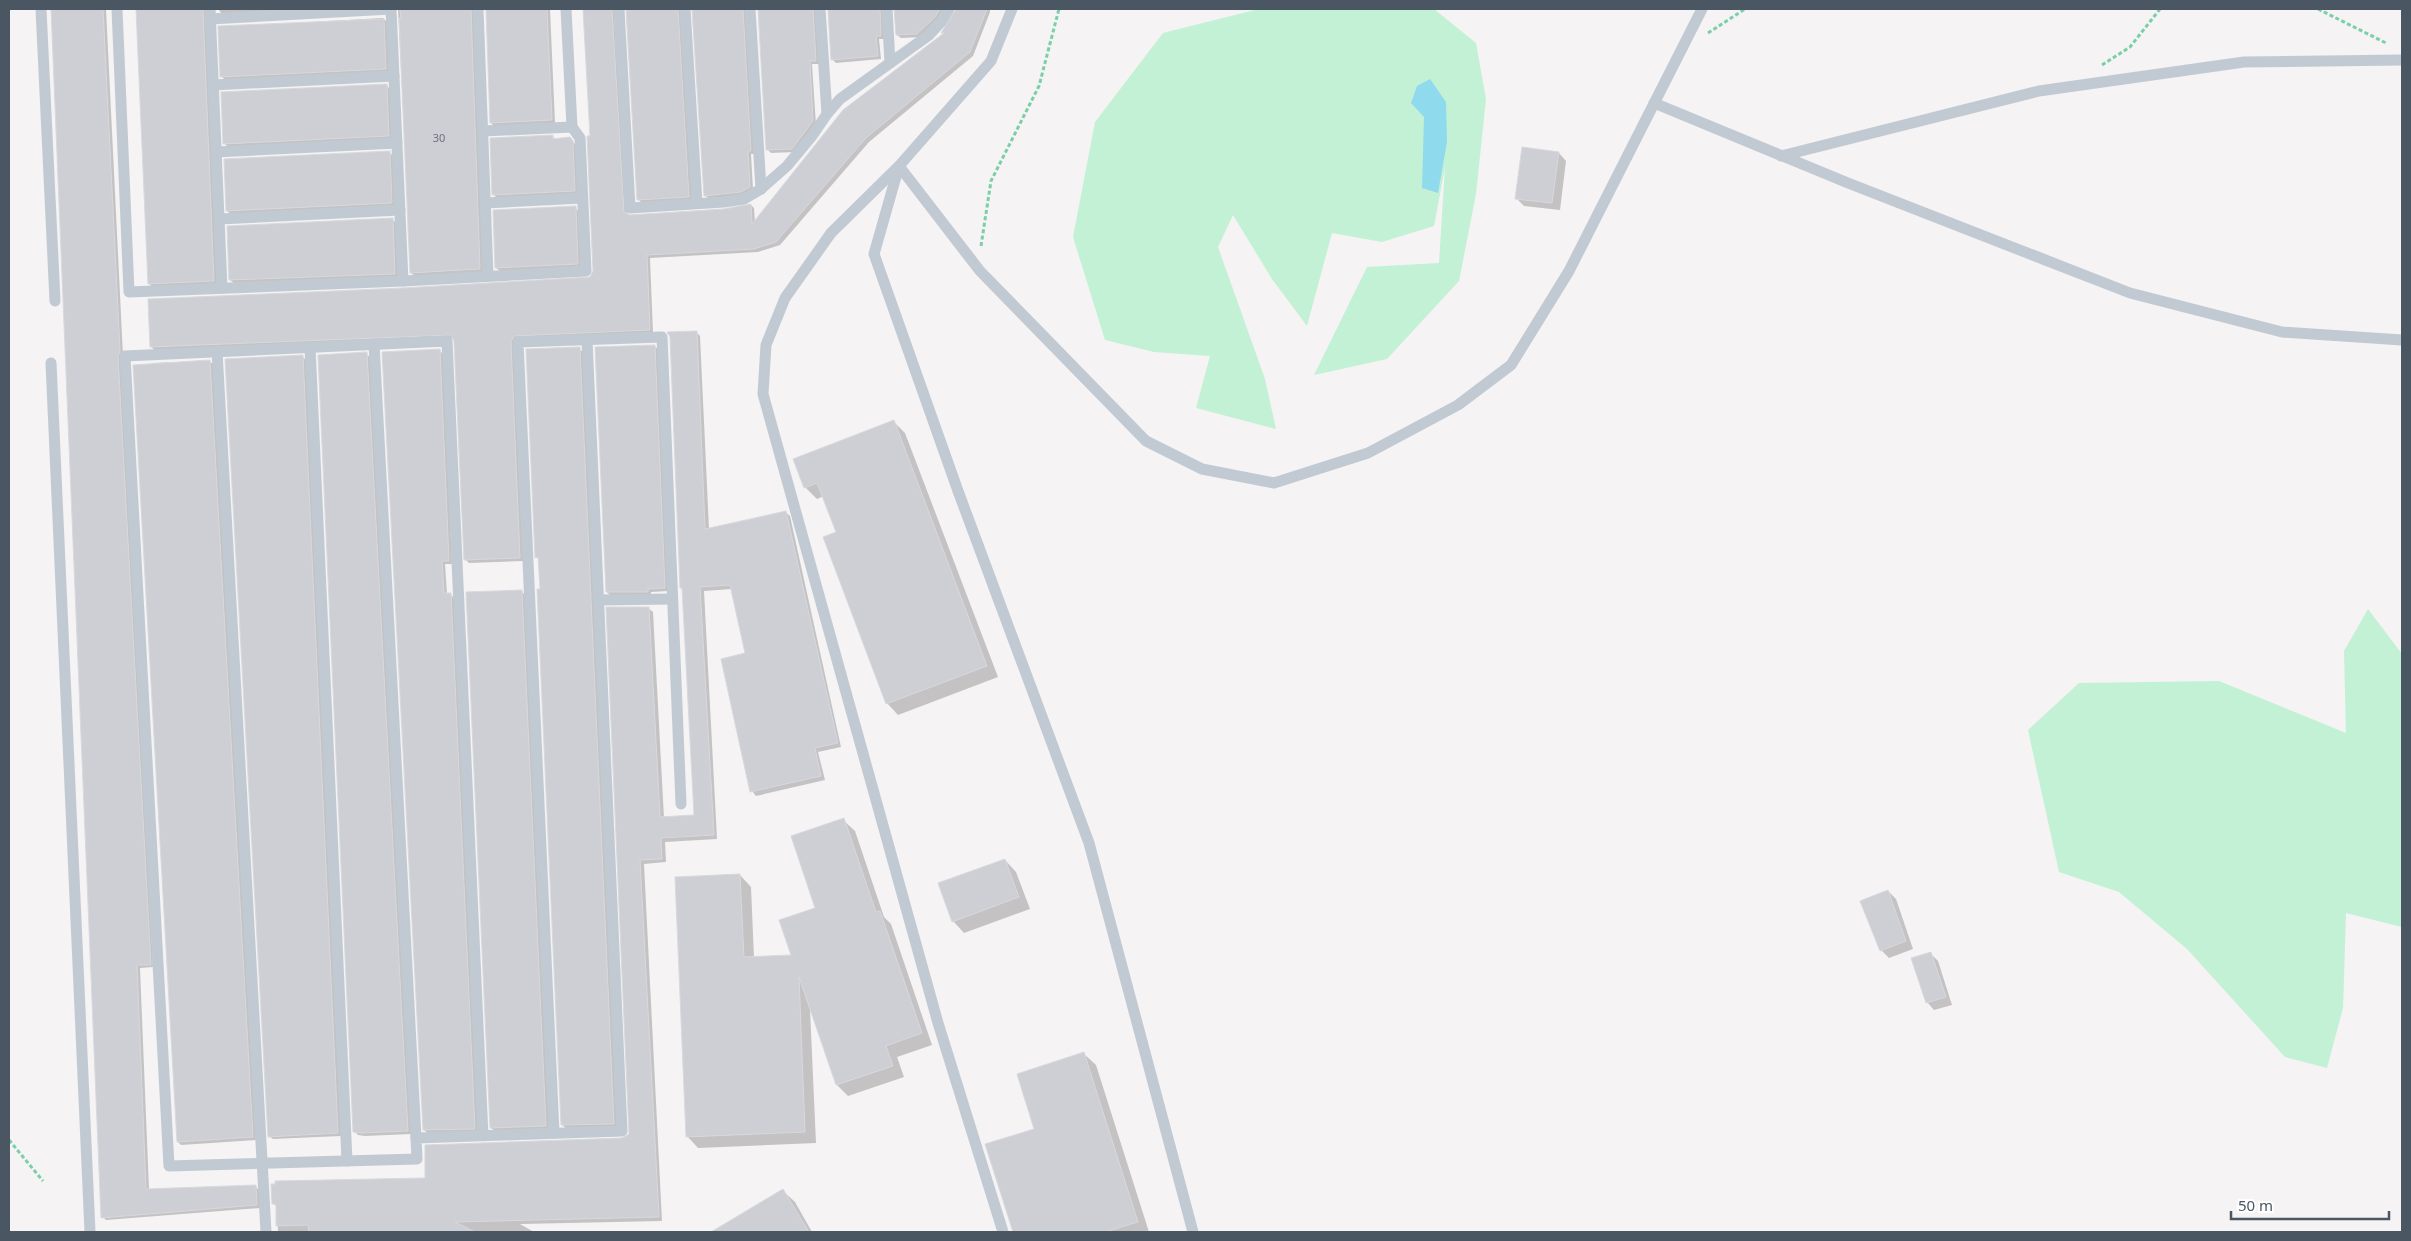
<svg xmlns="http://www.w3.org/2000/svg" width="2411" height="1241" font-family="'Noto Sans',sans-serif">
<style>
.green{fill:#c3f1d5}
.water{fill:#90daee}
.shadow{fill:#0003}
.building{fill:#cdcfd5;stroke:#d7d9de}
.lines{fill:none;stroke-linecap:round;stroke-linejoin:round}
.path{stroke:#7ad0a6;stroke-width:3;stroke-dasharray:4 2.5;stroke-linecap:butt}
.lane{stroke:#c1cad2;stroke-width:11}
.labels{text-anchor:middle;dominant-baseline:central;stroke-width:5;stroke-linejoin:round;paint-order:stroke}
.number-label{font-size:11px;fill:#6b747e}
</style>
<rect width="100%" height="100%" fill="#f5f3f3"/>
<g class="green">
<polygon points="1259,9 1434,9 1476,43 1486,99 1476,194 1459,281 1387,359 1314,375 1367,267 1439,263 1445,167 1434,226 1382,242 1332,233 1307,326 1272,279 1233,215 1218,247 1265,379 1276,429 1196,408 1210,356 1154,352 1105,340 1073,237 1095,122 1163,33"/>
<polygon points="2368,609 2402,654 2402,927 2346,913 2343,1008 2327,1068 2285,1057 2187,949 2119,892 2059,872 2028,730 2079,683 2219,681 2346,733 2344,651"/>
</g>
<polygon class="water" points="1430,79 1446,102 1447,142 1438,193 1422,188 1424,117 1411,103 1417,86"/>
<g class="shadow">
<polygon points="52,9 106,9 153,967 140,968 149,1190 255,1186 259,1190 260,1208 106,1220 103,1217"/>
<polygon points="137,9 207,9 217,284 152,287 149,283"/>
<polygon points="218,9 316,9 222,14"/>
<polygon points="398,9 476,9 483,272 415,276 411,273"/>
<polygon points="487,9 550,9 555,123 494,126 491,123"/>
<polygon points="585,9 617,9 614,13 627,215 725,211 751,205 754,208 755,223 944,34 943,33 957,13 957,9 990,9 990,12 973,56 869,142 780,245 758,252 650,258 653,333 521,337 523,561 469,563 466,560 454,338 155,350 151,347 587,280 594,275 591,137"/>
<polygon points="628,9 683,9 692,200 642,203 638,199"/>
<polygon points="694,9 747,9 754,154 751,154 753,190 745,195 709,199 705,195"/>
<polygon points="759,9 818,9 819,64 812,64 816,125 795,152 771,153 767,149"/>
<polygon points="829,9 885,9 884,39 879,39 881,59 836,63 832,59"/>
<polygon points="895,9 946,9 921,37 901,38 897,35"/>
<polygon points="383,18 387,22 389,72 225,80 222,77 220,27"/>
<polygon points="386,85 390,89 392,139 228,147 225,144"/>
<polygon points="553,137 556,140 570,139 576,145 578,194 497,198 494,195"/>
<polygon points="389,152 393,156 395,206 231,214 227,211"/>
<polygon points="1559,153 1566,161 1560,210 1524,206 1516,198"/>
<polygon points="575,207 578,211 581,267 500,271 496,268"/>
<polygon points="392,219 396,223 398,277 234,283 230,280"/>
<polygon points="696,332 700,336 709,529 785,512 790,516 841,747 818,752 825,780 756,796 752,791 746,654 732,589 704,591 717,839 665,842 666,862 644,864 662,1221 520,1224 534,1232 278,1232 277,1207 273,1203 426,1179 623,1140 630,1136 648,608 653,612 664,818 696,816 683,589 681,587"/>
<polygon points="654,346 658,349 668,591 651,592 651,595 610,595 607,592"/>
<polygon points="579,349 583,352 617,1127 566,1128 562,1125 541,590 539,560 537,557"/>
<polygon points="439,350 443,354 452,564 445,564 447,594 450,594 454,598 478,1132 428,1133 424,1130"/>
<polygon points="366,354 370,357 411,1134 365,1136 358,1135 354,1131"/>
<polygon points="302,356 306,360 341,1136 273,1139 269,1136"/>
<polygon points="209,361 213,364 256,1140 181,1145 178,1142 152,363"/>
<polygon points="894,422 905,433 998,677 898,715 887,703 838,533 824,496 817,499 805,487"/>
<polygon points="521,591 525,595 549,1129 495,1131 491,1128"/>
<polygon points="843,820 855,831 884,917 891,924 932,1045 897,1057 904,1077 848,1096 837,1085 810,1009 816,1143 698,1148 687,1136 740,875 751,887 754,958 793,957 817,908"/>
<polygon points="1005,860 1016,872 1030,909 964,933 953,921"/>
<polygon points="1888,891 1896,899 1913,949 1889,958 1882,951 1861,902"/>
<polygon points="1931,954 1938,961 1952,1005 1934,1010 1927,1002"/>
<polygon points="1084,1054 1096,1065 1149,1232 1015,1232 987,1145 1036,1129"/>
<polygon points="783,1191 795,1202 812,1232 713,1232"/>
</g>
<g class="building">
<polygon points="51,9 103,9 120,351 118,356 151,965 137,965 146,1189 256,1185 257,1205 101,1218"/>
<polygon points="136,9 203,9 214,281 148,284"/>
<polygon points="400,9 471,9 480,269 410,273 399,18 401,18"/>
<polygon points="486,9 547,9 552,120 490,123"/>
<polygon points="583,9 612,9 624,212 630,215 724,209 751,204 752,224 843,110 944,33 941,33 956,9 987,9 970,52 866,138 776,242 754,249 647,255 650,330 514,336 511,342 520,558 464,560 454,341 451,335 150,347 148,299 403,288 590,277 593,271 587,136 590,136"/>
<polygon points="626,9 678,9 689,197 637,200"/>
<polygon points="692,9 743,9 751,151 748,151 750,187 741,192 704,196"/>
<polygon points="758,9 813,9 816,61 810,61 813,121 792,149 766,150"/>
<polygon points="828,9 880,9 881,36 876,36 878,56 831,60"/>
<polygon points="894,9 940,9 935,17 917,34 896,35"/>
<polygon points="384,19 386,69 220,77 218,26"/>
<polygon points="387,84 389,136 223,144 221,92"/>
<polygon points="553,135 553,139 570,137 573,141 575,191 492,195 490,138"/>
<polygon points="1522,147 1559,152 1552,203 1515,199"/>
<polygon points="390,151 392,203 226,211 224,159"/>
<polygon points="576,206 578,264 495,268 493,210"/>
<polygon points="393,218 395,274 229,280 227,226"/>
<polygon points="697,331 705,529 786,511 838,743 815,748 821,776 750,792 721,659 745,653 730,585 700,587 714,835 661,838 662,859 640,860 659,1217 455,1222 475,1232 309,1232 308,1225 276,1226 276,1204 272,1204 271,1184 275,1184 275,1181 425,1178 425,1145 622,1138 629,1134 606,607 649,607 660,817 694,815 682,588 680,588 670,337 667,332"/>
<polygon points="655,345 665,588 648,589 648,592 606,592 595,347"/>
<polygon points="580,347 614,1124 561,1125 537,589 540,589 538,557 535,558 526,349"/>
<polygon points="440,349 449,561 442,561 444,593 451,593 475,1129 423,1130 382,352"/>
<polygon points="367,352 408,1131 361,1133 353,1132 318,355"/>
<polygon points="303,355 338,1133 268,1137 225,359"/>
<polygon points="210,360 253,1137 177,1142 133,365"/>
<polygon points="894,420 987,666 886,704 823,537 836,532 817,483 804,488 793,459"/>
<polygon points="522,590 546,1126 490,1128 466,592"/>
<polygon points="844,818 876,912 880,911 922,1033 886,1046 893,1066 836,1085 799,977 805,1132 686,1137 675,877 740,874 744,957 791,955 779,920 815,908 791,836"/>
<polygon points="1005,859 1019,897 952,922 938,883"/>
<polygon points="1888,890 1906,941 1880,951 1860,901"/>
<polygon points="1931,952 1946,997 1926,1003 1911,958"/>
<polygon points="1084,1052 1138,1222 1105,1232 1013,1232 985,1144 1034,1129 1017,1074"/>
<polygon points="783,1189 809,1232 711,1232"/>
</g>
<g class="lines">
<g class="path">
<polyline points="2318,9 2386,43"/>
<polyline points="1708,33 1745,9"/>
<polyline points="2102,65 2130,47 2160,9"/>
<polyline points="981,246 991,181 1039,86 1059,9"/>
<polyline points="9,1140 43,1181"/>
</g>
<g class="lane">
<polyline points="41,9 55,301"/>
<polyline points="117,9 129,292 403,281 391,9"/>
<polyline points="210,9 222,288"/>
<polyline points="478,9 488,276"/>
<polyline points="566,9 572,127"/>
<polyline points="619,9 630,208 724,202 744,199 761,189 787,166 812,136 827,114 840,99 929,35 941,22 949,9"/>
<polyline points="685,9 697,203"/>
<polyline points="750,9 761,189"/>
<polyline points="820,9 827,114"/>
<polyline points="887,9 890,63"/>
<polyline points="210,19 391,9"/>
<polyline points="213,85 394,76"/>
<polyline points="1654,103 1848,183 2130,293 2282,332 2402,340"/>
<polyline points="216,152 397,143"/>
<polyline points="1781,156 2039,91 2244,62 2402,60"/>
<polyline points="486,203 582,198"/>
<polyline points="219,219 400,210"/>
<polyline points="403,281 586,271 580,138 572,127 483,131"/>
<polyline points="374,344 416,1138"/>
<polyline points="310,347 347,1161"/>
<polyline points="217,351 266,1232"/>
<polyline points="51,363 90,1232"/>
<polyline points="598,600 672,599"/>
<polyline points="554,1133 518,342 662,337 681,804"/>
<path d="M483,1136L447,341L125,356L169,1166L417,1159L416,1138C485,1136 553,1133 622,1131L587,340"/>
<polyline points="1003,1232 938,1023 763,394 766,345 785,298 831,233 899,166 991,61 1012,9"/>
<polyline points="1193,1232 1089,843 958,491 874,254 899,166 980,271 1146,441 1202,469 1274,483 1368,453 1458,405 1511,365 1569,271 1702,9"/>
</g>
</g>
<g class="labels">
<g class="number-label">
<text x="439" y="137">30</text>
</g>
</g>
<rect width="2411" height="1241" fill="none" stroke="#4a5661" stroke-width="20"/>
<path d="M2231 1211v8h158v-8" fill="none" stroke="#4a5661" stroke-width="2.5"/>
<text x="2238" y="1211" font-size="15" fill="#4a5661" stroke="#ffffff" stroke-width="4" paint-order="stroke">50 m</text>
</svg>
